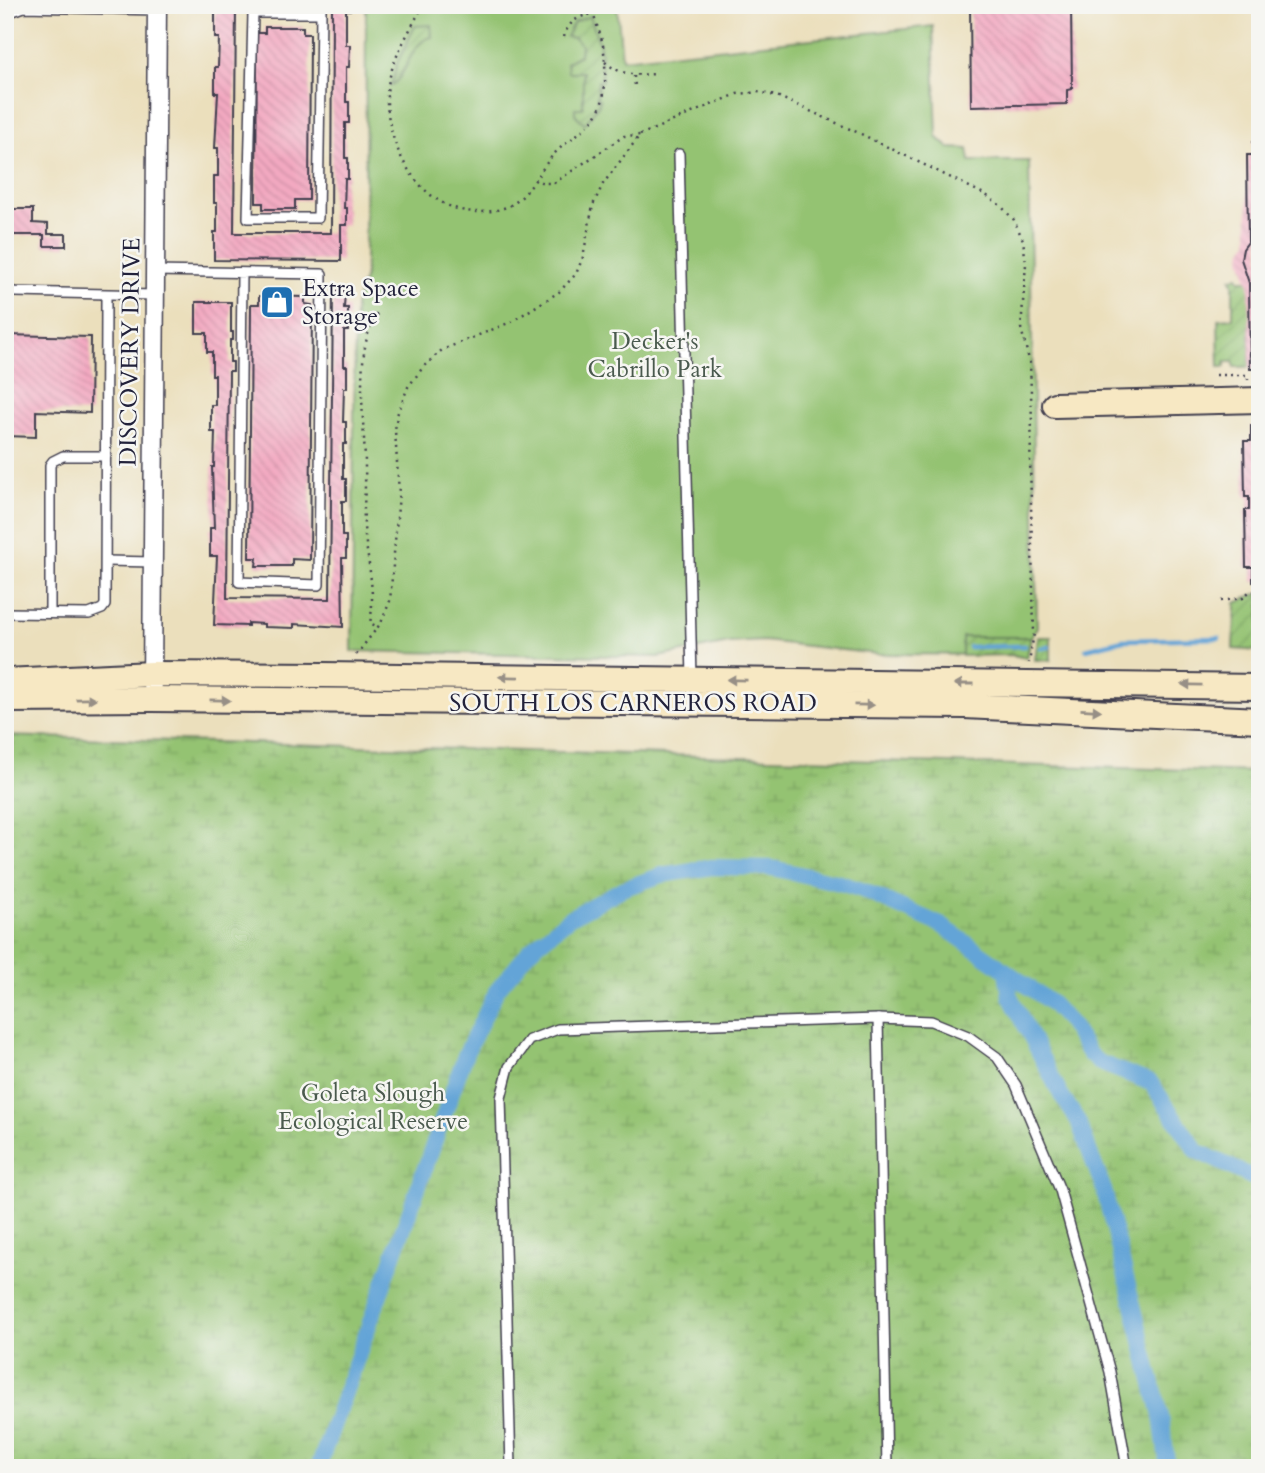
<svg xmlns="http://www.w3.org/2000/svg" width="1265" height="1473" font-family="Cardo,serif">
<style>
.wetland{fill:url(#wetland-marsh);stroke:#5b7256;stroke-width:2}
.park{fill:#94c372;stroke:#5b7256;stroke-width:2}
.garden{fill:url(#garden-furrows);stroke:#5b7256;stroke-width:2}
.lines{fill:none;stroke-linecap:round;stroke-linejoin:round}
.stream{stroke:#64a4d7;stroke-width:4.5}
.canal{stroke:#64a4d7;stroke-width:16}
.building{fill:url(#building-back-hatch)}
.lane-casing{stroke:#403e4e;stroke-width:12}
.street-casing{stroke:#403e4e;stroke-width:21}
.secondary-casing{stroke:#403e4e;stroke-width:28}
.path{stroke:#403e4e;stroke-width:2.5;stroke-dasharray:2 5;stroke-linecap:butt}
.lane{stroke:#fff;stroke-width:9}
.street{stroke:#fff;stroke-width:18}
.secondary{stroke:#f7e8c3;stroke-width:24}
.oneway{fill:#978f86}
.labels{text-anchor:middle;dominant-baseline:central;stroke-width:5;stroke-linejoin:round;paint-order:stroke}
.poi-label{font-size:24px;fill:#22223b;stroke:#f6f6f2;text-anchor:start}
.park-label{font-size:24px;fill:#4a5a4e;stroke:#f6f6f2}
.street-label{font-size:24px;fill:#22223b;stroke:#f6f6f2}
</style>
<defs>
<pattern id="wetland-marsh" width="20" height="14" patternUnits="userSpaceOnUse" patternTransform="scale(1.75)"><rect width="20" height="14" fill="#94c372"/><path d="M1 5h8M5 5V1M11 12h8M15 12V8" fill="none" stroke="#7fa764"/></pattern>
<pattern id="garden-furrows" width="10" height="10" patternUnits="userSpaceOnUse" patternTransform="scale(1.75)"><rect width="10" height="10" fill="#94c372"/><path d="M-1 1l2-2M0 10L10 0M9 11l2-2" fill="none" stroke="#7fa764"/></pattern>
<pattern id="building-back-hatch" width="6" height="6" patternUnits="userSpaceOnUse" patternTransform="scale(1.75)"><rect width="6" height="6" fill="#f3a9c1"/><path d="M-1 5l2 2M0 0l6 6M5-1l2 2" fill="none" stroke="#d091a7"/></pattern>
</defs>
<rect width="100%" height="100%" fill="#f6f6f2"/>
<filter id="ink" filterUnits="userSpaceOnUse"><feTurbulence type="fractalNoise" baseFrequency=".0143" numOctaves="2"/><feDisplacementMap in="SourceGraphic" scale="14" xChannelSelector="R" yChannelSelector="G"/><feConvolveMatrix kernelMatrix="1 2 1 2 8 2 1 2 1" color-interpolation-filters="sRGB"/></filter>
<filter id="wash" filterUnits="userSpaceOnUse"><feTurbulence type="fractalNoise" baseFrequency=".00686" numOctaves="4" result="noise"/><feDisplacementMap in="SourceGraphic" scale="28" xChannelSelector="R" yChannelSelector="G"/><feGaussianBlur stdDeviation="1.57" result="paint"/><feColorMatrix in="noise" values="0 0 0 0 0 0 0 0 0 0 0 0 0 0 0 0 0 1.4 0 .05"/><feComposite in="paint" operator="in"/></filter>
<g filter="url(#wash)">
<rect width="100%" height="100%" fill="#ebdfbc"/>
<polygon class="wetland" points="5,736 1260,772 1260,1468 5,1468"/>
<polygon class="park" points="366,5 617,5 622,59 933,26 937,137 949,148 968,149 970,161 1029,161 1037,627 1031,637 1027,658 1013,655 877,654 764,641 729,643 658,657 352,651 355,306 365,276"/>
<g class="garden">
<polygon points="590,16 600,46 602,81 598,81 597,99 600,100 599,104 585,124 575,114 575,108 583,108 583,72 568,72 567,62 580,55 581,45 575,38 566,37 574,22"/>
<path d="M431,25L432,37C410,41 408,75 391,86L398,61L415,26Z"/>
<polygon points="1238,276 1240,280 1250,280 1250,367 1234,367 1234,362 1225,362 1225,367 1219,367 1218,319 1233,318 1233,283 1231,279"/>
<path d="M1260,594V651L1233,649C1233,634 1236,619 1236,603C1245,600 1250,593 1260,594Z"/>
<polygon points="962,637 1031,637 1027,658 1013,655 962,656"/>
<polygon points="1038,637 1051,637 1051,660 1035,660"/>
</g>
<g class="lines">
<g class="stream">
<polyline points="969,647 1025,646"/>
<polyline points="1041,648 1049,647"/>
<polyline points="1086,649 1123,640 1219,638"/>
</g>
<g class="canal">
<polyline points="1006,971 1010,996 1060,1093 1078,1121 1104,1190 1161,1416 1168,1468"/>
<polyline points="318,1468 466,1053 497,990 530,950 569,918 622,889 662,875 712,867 772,868 840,883 862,890 941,925 1050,1002 1070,1023 1089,1054 1098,1062 1151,1083 1197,1151 1260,1181"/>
</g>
</g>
<g id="blocks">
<g class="building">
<polygon points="219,5 236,5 234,233 331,233 332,5 350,5 350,10 346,10 346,45 350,45 349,67 346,67 346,102 349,102 349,123 345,123 345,158 348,158 348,179 345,179 344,208 347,208 347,225 341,225 341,261 214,260 214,232 217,232 217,203 214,203 214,176 218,176 218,148 215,148 218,93 215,93 215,67 218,67 219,38 215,38 215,12 219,13"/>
<polygon points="970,5 1071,5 1072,89 1067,90 1067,104 971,106"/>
<polygon points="265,27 303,27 303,34 310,34 309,200 295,200 295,209 263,209 263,203 256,203 257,33 265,33"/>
<polygon points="1253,141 1260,141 1260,382 1257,382 1257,369 1250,369 1249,283 1241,259 1243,249 1248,242 1247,155 1253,155"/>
<polygon points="11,209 33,209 33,223 48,224 48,234 66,234 66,246 44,246 44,235 13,235 13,242 5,242 5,212 11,212"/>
<polygon points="333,291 345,291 344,308 348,308 348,331 344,331 344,366 347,366 347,388 344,388 343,422 346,422 346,444 343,444 343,479 346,479 346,501 342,501 342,536 346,536 346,558 342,558 343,627 294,624 294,628 264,627 264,624 248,623 248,626 214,625 217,556 210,556 210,528 214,528 212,467 214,467 215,432 211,432 211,405 215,405 215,375 212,375 212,352 207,352 207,333 196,333 196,302 231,302 231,332 233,332 233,340 230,340 230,362 233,362 233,371 229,371 227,598 330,599"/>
<polygon points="259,296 305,297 305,304 312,305 310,560 292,559 292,566 256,566 257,558 249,558 251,304 259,304"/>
<polygon points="5,335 91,337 90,413 36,411 36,437 5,436"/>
<polygon points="1251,426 1260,426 1260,581 1253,582 1253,567 1246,567 1245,510 1249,510 1249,497 1245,497 1244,441 1251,441"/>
</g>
</g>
</g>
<g filter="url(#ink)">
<use href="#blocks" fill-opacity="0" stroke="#403e4e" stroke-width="2"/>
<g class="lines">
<g class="lane-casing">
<g id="lane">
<polyline points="321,13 253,13 248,218 318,218 321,13 321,5"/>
<polyline points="5,21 10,12 24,7 157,10"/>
<polyline points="679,154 692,678"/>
<path d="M155,271C211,272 267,273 322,274L319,585L239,582L242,273"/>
<polyline points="5,288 14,292 155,295"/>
<polyline points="106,561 153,562"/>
<polyline points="5,613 89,614 102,609 105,605 106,295"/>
<polyline points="50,613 50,465 53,461 63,456 106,456"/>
<polyline points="878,1019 887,1468"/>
<polyline points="511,1468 501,1098 509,1067 529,1040 558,1029 878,1019 931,1021 968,1036 997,1057 1016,1085 1060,1190 1110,1372 1127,1468"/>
</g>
</g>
<g class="street-casing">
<polyline id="street" points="152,685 157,5"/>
</g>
<g class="secondary-casing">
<g id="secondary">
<polyline points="1055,405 1260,400"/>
<polyline points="5,681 152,674 323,675 1260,687"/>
<polyline points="5,700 152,699 965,706 1260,720"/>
</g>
</g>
<g class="path">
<path d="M423,5C409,33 389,62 387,94C385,145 420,212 478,212C491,212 508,209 518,200C533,188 541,168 554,154C570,137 593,128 601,105C607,90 606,56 602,41C599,29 593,18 592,5"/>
<path d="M564,37C568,22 578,16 593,14"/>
<path d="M605,62C621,76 637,75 657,74"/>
<polyline points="634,76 635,86"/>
<polyline points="640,135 737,94 760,92 779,97 861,134 986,195 1001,206 1014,220 1023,240 1026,264 1021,328 1030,364 1032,422 1030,460 1034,633 1029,663"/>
<path d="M377,314C353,350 365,424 365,467C366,487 363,507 364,527C367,560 376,590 370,623L378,627"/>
<polyline points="1216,375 1248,375 1248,382"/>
<polyline points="1221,601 1243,598 1249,592 1260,591"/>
<polyline points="356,655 381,623 390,601 399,494 395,430 397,415 408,387 424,366 442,350 511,322 559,292 576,274 583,257 593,205 603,184 640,135 624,136 554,183 543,183 535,179"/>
</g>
<use href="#lane" class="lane"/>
<use href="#street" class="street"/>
<use href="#secondary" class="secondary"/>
</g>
<defs><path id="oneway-solid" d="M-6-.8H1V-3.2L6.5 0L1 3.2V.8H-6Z" transform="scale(1.75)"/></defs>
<g class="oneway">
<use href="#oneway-solid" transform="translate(509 677) rotate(-179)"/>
<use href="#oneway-solid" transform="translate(737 680) rotate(-179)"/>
<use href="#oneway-solid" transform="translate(964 684) rotate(-180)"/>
<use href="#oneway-solid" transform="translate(1192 685) rotate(-179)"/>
<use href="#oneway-solid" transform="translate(86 699) rotate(-1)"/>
<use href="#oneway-solid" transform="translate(220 700) rotate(1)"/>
<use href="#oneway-solid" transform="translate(864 705) rotate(1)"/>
<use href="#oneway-solid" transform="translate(1091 710) rotate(3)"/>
</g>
</g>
<defs>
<g id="shop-square" transform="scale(1.75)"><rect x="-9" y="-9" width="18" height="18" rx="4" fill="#1f6fb2" stroke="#f6f6f2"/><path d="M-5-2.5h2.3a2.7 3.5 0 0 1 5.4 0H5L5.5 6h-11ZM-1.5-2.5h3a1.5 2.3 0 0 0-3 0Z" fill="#fff"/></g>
</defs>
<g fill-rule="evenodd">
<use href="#shop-square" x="277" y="302"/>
</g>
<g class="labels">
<g class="poi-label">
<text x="302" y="288">Extra Space<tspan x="302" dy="28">Storage</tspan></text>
</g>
<g class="park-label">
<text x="655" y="341">Decker's<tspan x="655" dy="28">Cabrillo Park</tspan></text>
<text x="373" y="1093">Goleta Slough<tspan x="373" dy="28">Ecological Reserve</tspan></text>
</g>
<g class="street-label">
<text transform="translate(130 352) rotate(-89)">DISCOVERY DRIVE</text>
<text x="633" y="703">SOUTH LOS CARNEROS ROAD</text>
</g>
</g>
<rect width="1265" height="1473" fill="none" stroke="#f6f6f2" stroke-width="28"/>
</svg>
